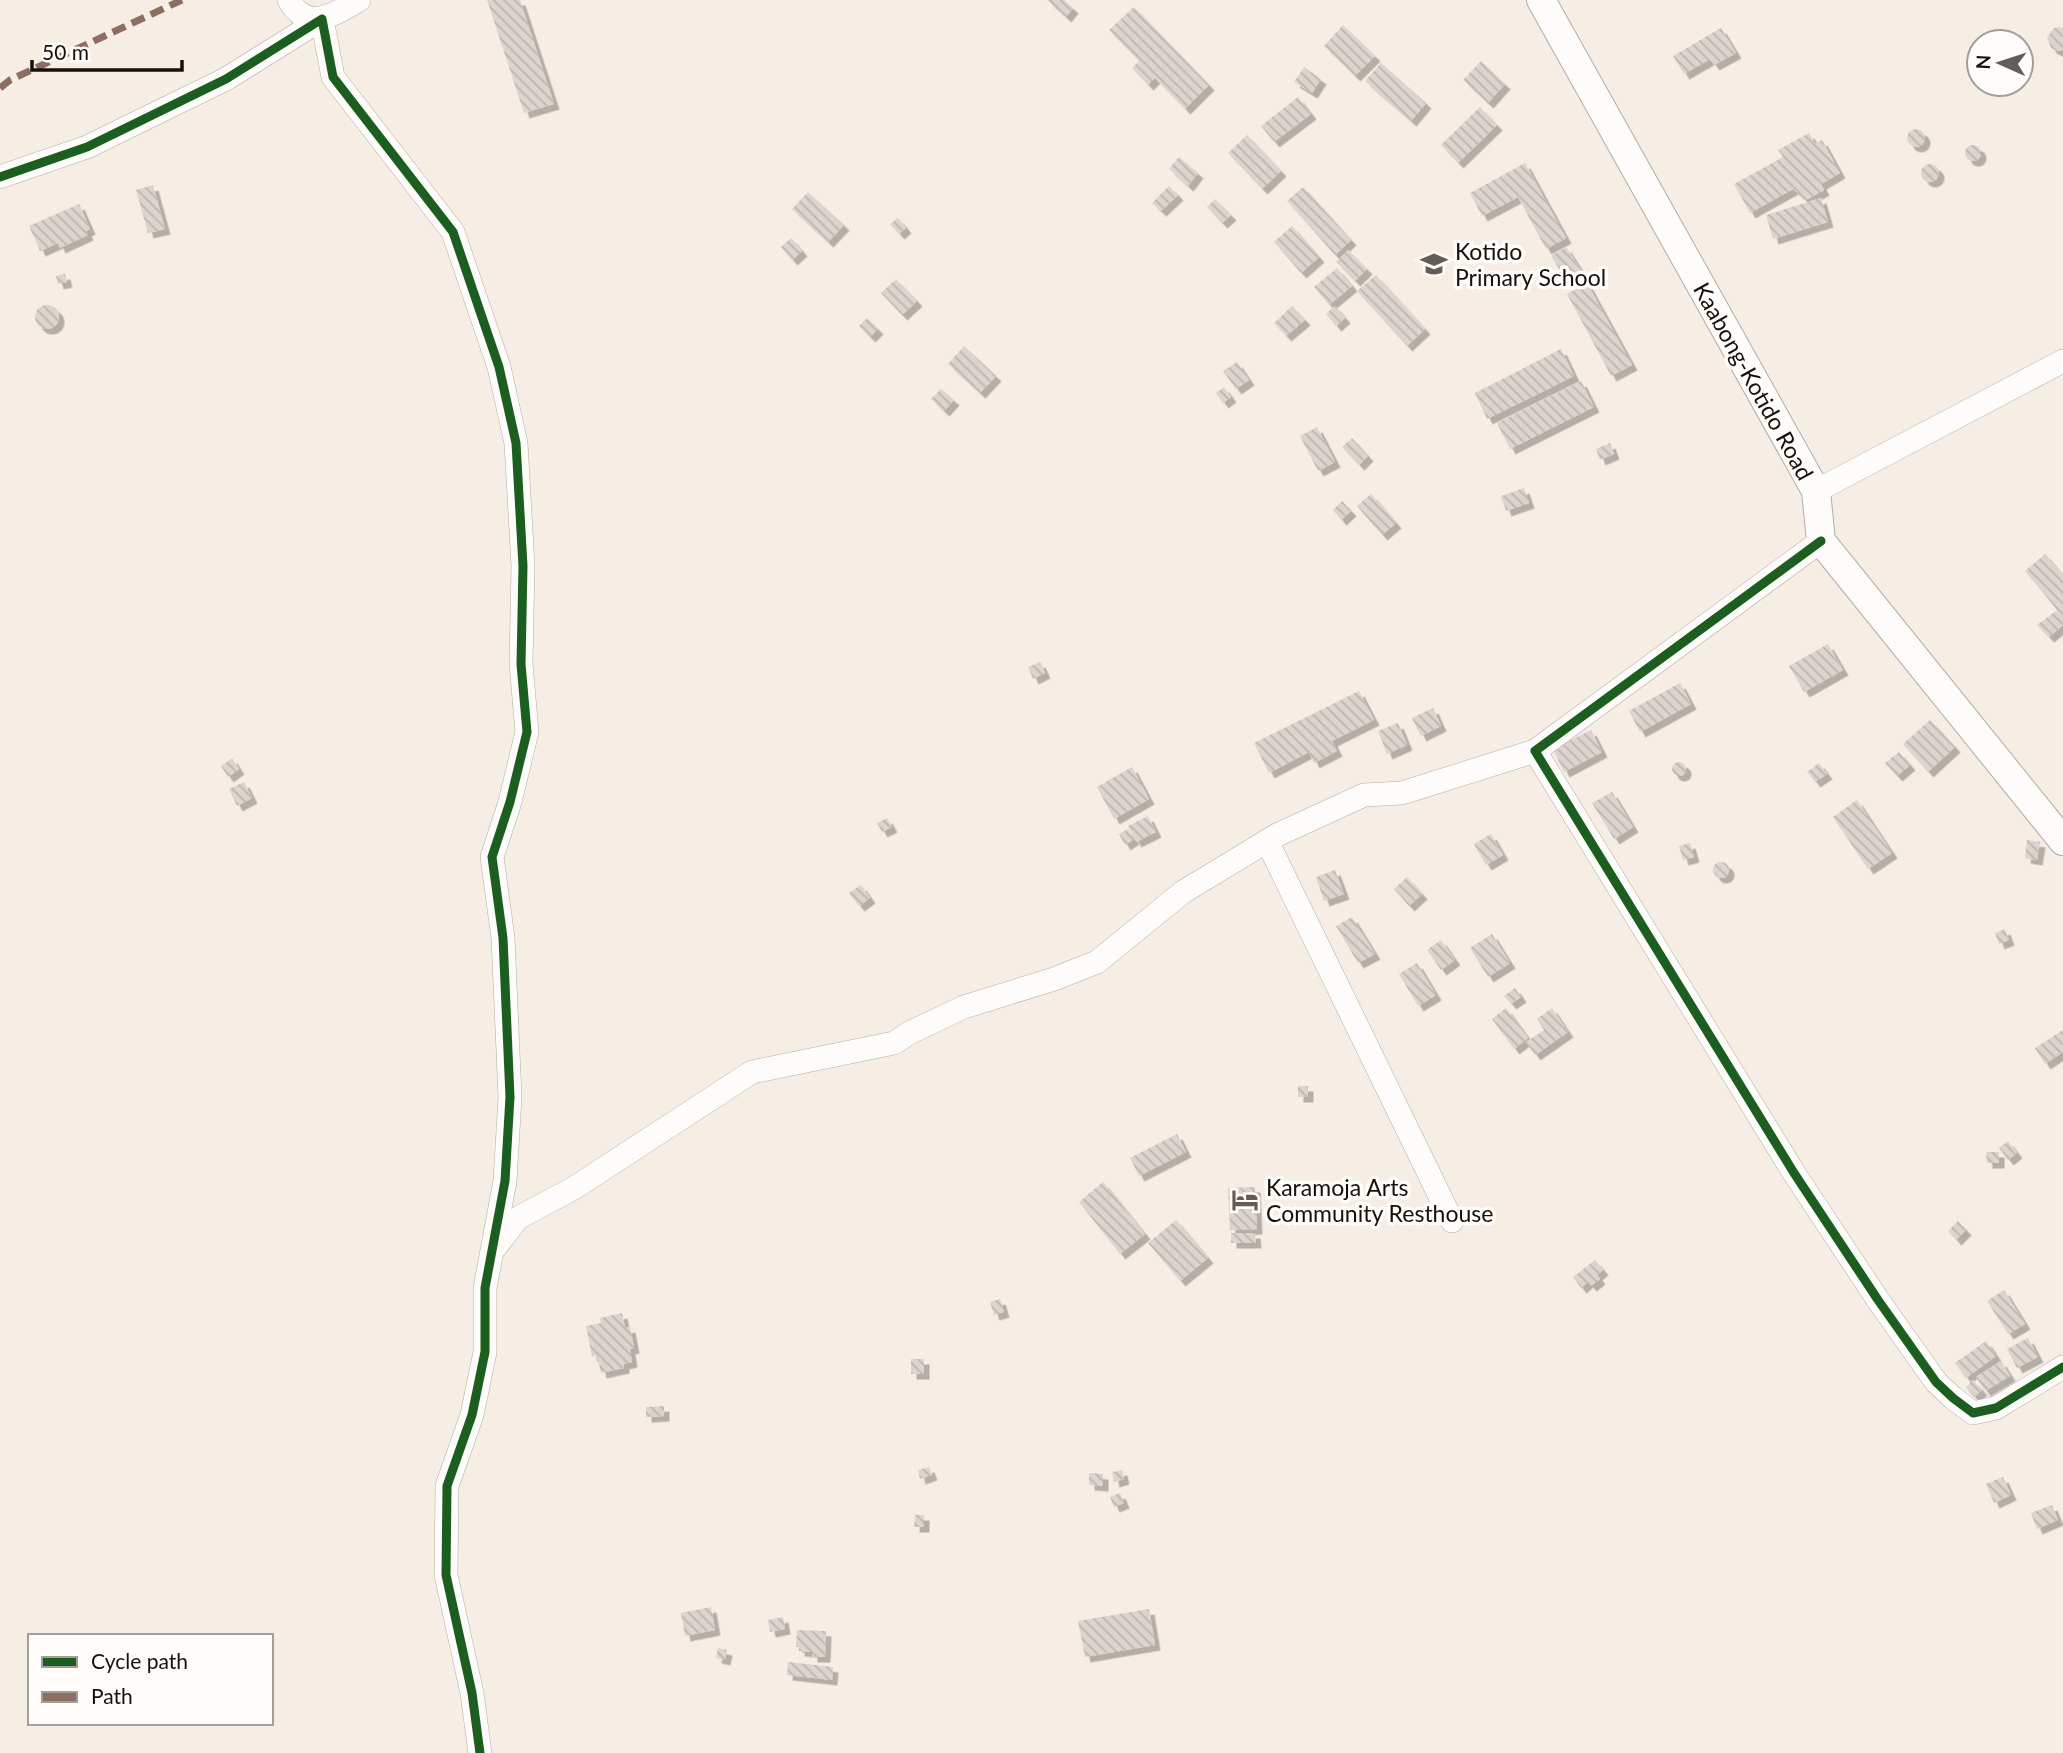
<svg xmlns="http://www.w3.org/2000/svg" width="2063" height="1753" font-family="Lato,sans-serif">
<style>
.building{fill:url(#building-back-hatch);filter:url(#shadow)}
.lines{fill:none;stroke-linecap:round;stroke-linejoin:round}
.minor-casing{stroke:#b3aca5;stroke-width:24}
.major-casing{stroke:#b3aca5;stroke-width:30}
.minor{stroke:#fefcfb;stroke-width:23}
.major{stroke:#fefcfb;stroke-width:28}
.quiet{stroke:#8d6e63;stroke-width:7;stroke-dasharray:14 7;stroke-linecap:butt}
.cycleway-casing{stroke:#fffcf9;stroke-width:13}
.cycleway{stroke:#1b5e20;stroke-width:9}
.labels{text-anchor:middle;dominant-baseline:central;stroke-width:7;stroke-linejoin:round;paint-order:stroke}
.poi-label{font-size:23px;fill:#16100b;stroke:#fffcf9;text-anchor:start}
.street-label{font-size:23px;fill:#16100b;stroke:#fffcf9}
</style>
<defs>
<pattern id="building-back-hatch" width="6" height="6" patternUnits="userSpaceOnUse" patternTransform="scale(1.75)"><rect width="6" height="6" fill="#dcd4ce"/><path d="M-1 5l2 2M0 0l6 6M5-1l2 2" fill="none" stroke="#bcb5b0"/></pattern>
<filter id="shadow"><feDropShadow dx="5.5" dy="5.5" stdDeviation="0" flood-color="#0004"/></filter>
</defs>
<rect width="100%" height="100%" fill="#f6ede4"/>
<g class="building">
<polygon points="487,0 520,0 554,104 524,113"/>
<polygon points="1047,0 1064,0 1073,8 1066,17"/>
<polygon points="1134,7 1209,85 1185,109 1155,78 1148,85 1132,68 1139,61 1109,30"/>
<polygon points="1343,25 1375,56 1355,76 1324,46"/>
<polygon points="2060,27 2063,28 2063,50 2057,51 2051,48 2047,37 2054,28"/>
<polygon points="1721,28 1736,53 1714,65 1710,59 1684,74 1673,56"/>
<polygon points="1481,61 1505,84 1488,103 1463,80"/>
<polygon points="1381,63 1426,103 1411,121 1365,81"/>
<polygon points="1304,67 1321,79 1312,93 1294,82"/>
<polygon points="1298,97 1311,114 1274,142 1261,126"/>
<polygon points="1480,107 1497,125 1458,163 1441,145"/>
<circle cx="1916" cy="138" r="9"/>
<polygon points="1809,133 1815,144 1822,140 1840,173 1821,184 1824,190 1806,200 1793,189 1750,213 1734,184 1783,157 1778,150"/>
<polygon points="1247,135 1281,171 1262,189 1228,153"/>
<circle cx="1973" cy="153" r="8"/>
<polygon points="1179,157 1198,173 1188,186 1169,169"/>
<polygon points="1525,163 1566,238 1546,249 1518,197 1482,216 1470,193"/>
<circle cx="1930" cy="173" r="9"/>
<polygon points="153,185 165,229 148,233 136,190"/>
<polygon points="1169,186 1178,195 1161,211 1152,203"/>
<polygon points="1303,187 1351,240 1335,255 1287,201"/>
<polygon points="808,192 844,225 828,242 792,209"/>
<polygon points="1821,198 1828,222 1773,239 1766,215"/>
<polygon points="1215,199 1231,215 1222,223 1207,207"/>
<polygon points="79,204 90,229 86,231 88,235 60,248 58,243 40,251 29,226"/>
<polygon points="898,218 906,228 899,234 890,224"/>
<polygon points="1292,226 1319,257 1301,273 1274,242"/>
<polygon points="791,238 802,251 792,260 781,247"/>
<polygon points="1566,247 1582,272 1567,281 1551,256"/>
<polygon points="1348,250 1367,269 1355,281 1336,262"/>
<polygon points="1337,268 1352,286 1329,305 1314,287"/>
<polygon points="65,274 67,282 58,284 56,276"/>
<polygon points="1376,275 1425,329 1407,346 1357,291"/>
<polygon points="896,279 917,301 902,315 881,293"/>
<polygon points="1587,283 1632,365 1611,376 1567,294"/>
<circle cx="47" cy="317" r="12"/>
<polygon points="1292,306 1305,320 1286,336 1274,323"/>
<polygon points="1335,306 1345,318 1336,326 1326,314"/>
<polygon points="867,318 878,329 870,337 859,326"/>
<polygon points="964,346 996,376 980,393 948,364"/>
<polygon points="1561,349 1574,376 1487,419 1475,393"/>
<polygon points="1237,362 1249,380 1236,389 1223,371"/>
<polygon points="1581,381 1594,407 1510,449 1497,423"/>
<polygon points="1224,387 1231,397 1223,403 1216,393"/>
<polygon points="941,389 954,400 944,411 931,399"/>
<polygon points="1317,427 1335,462 1318,471 1300,436"/>
<polygon points="1352,438 1368,456 1359,465 1342,447"/>
<polygon points="1610,443 1614,454 1600,460 1596,449"/>
<polygon points="1524,488 1529,503 1506,511 1501,496"/>
<polygon points="1371,494 1396,523 1382,535 1357,506"/>
<polygon points="1342,501 1351,511 1341,520 1333,510"/>
<polygon points="2045,554 2063,576 2063,625 2049,637 2037,625 2057,610 2025,571"/>
<polygon points="1828,644 1843,670 1804,692 1789,666"/>
<polygon points="1040,662 1045,673 1033,679 1028,667"/>
<polygon points="1680,683 1691,704 1640,732 1629,711"/>
<polygon points="1359,691 1374,720 1332,741 1337,751 1314,763 1309,752 1269,773 1254,743"/>
<polygon points="1433,708 1441,726 1421,736 1412,718"/>
<polygon points="1930,720 1955,747 1928,772 1903,744"/>
<polygon points="1398,723 1407,745 1387,754 1378,731"/>
<polygon points="1591,730 1602,752 1564,772 1553,749"/>
<polygon points="1899,752 1910,765 1897,776 1885,763"/>
<polygon points="232,758 239,769 228,777 221,766"/>
<circle cx="1679" cy="769" r="7"/>
<polygon points="1819,763 1827,774 1815,782 1807,772"/>
<polygon points="1132,767 1149,799 1114,819 1097,787"/>
<polygon points="244,782 252,798 237,806 229,789"/>
<polygon points="1612,792 1633,827 1614,839 1592,803"/>
<polygon points="1857,800 1892,853 1868,869 1833,817"/>
<polygon points="1148,816 1156,832 1136,842 1128,826"/>
<polygon points="887,818 892,827 882,832 877,823"/>
<polygon points="1128,829 1134,839 1125,845 1119,834"/>
<polygon points="1491,834 1503,855 1486,865 1474,844"/>
<polygon points="2027,840 2040,842 2037,860 2025,858"/>
<polygon points="1690,843 1694,857 1683,860 1679,846"/>
<circle cx="1721" cy="870" r="8"/>
<polygon points="1335,870 1344,894 1324,901 1316,877"/>
<polygon points="1407,877 1422,894 1409,906 1394,889"/>
<polygon points="861,885 870,898 859,906 849,893"/>
<polygon points="1352,917 1375,954 1358,963 1336,926"/>
<polygon points="2005,929 2009,940 1999,944 1995,933"/>
<polygon points="1492,934 1510,963 1488,977 1470,948"/>
<polygon points="1441,940 1455,960 1441,970 1427,950"/>
<polygon points="1417,963 1436,995 1418,1006 1399,974"/>
<polygon points="1515,988 1521,997 1511,1004 1504,996"/>
<polygon points="1506,1008 1528,1038 1514,1049 1492,1019"/>
<polygon points="1552,1008 1568,1032 1535,1055 1526,1042 1544,1030 1537,1019"/>
<polygon points="2063,1030 2063,1052 2045,1064 2035,1048"/>
<rect x="1298" y="1086" width="10" height="11"/>
<polygon points="1177,1134 1186,1152 1139,1176 1130,1158"/>
<polygon points="2008,1141 2017,1153 2008,1160 1999,1148"/>
<polygon points="1986,1152 1999,1152 1999,1163 1987,1163"/>
<polygon points="1103,1182 1145,1234 1120,1254 1079,1202"/>
<polygon points="1255,1187 1257,1229 1230,1230 1228,1188"/>
<polygon points="1176,1220 1208,1258 1180,1281 1148,1243"/>
<polygon points="1958,1221 1966,1230 1956,1240 1948,1231"/>
<polygon points="1231,1233 1255,1233 1256,1243 1231,1243"/>
<polygon points="1595,1260 1603,1270 1597,1275 1600,1279 1591,1286 1588,1282 1581,1288 1573,1277"/>
<polygon points="2004,1290 2025,1324 2008,1334 1987,1301"/>
<polygon points="1000,1299 1004,1312 994,1315 990,1302"/>
<polygon points="622,1313 625,1328 630,1327 634,1348 630,1349 632,1362 624,1364 624,1368 601,1373 597,1355 592,1357 586,1326 601,1323 600,1318"/>
<polygon points="2028,1338 2038,1357 2017,1368 2007,1349"/>
<polygon points="1986,1341 1996,1356 1966,1378 1955,1363"/>
<rect x="911" y="1359" width="13" height="15"/>
<polygon points="2001,1361 2010,1376 1985,1391 1976,1377"/>
<polygon points="1973,1380 1982,1390 1974,1397 1966,1387"/>
<polygon points="664,1406 664,1416 646,1417 646,1407"/>
<polygon points="929,1467 932,1475 920,1479 918,1470"/>
<polygon points="1122,1470 1124,1479 1114,1482 1112,1472"/>
<polygon points="1089,1473 1103,1474 1103,1486 1089,1485"/>
<polygon points="2003,1477 2011,1495 1994,1503 1986,1484"/>
<polygon points="1120,1493 1124,1503 1114,1507 1110,1497"/>
<polygon points="2052,1505 2058,1520 2037,1529 2031,1513"/>
<polygon points="915,1515 924,1515 924,1527 914,1527"/>
<polygon points="711,1607 715,1630 685,1636 681,1613"/>
<polygon points="1149,1609 1155,1645 1085,1657 1078,1621"/>
<polygon points="783,1617 785,1629 770,1632 768,1620"/>
<polygon points="797,1630 826,1631 825,1657 812,1657 812,1652 799,1651 799,1647 796,1647"/>
<polygon points="718,1648 727,1650 725,1660 716,1658"/>
<polygon points="788,1662 833,1667 832,1680 787,1675"/>
</g>
<g class="lines">
<g class="minor-casing">
<g id="minor">
<path d="M289,0C307,33 335,14 359,0"/>
<polyline points="0,177 87,147 226,79 322,19 333,77 453,232 499,367 516,443 523,566 521,664 527,732 510,802 492,857 503,938 510,1097 505,1181 485,1288 485,1352 472,1415 447,1486 446,1575 472,1693 480,1753"/>
<polyline points="1816,491 2063,361"/>
<polyline points="1821,541 1535,751 1794,1173 1878,1300 1936,1382 1953,1398 1973,1413 1996,1408 2063,1367"/>
<polyline points="1267,841 1452,1221"/>
<polyline points="494,1249 518,1218 574,1188 752,1072 894,1043 911,1032 964,1007 1054,979 1097,962 1183,892 1277,835 1364,795 1402,793 1535,751"/>
</g>
</g>
<g class="major-casing">
<polyline id="major" points="1541,0 1816,491 1821,541 2063,841"/>
</g>
<use href="#minor" class="minor"/>
<use href="#major" class="major"/>
<polyline class="quiet" points="0,88 10,80 182,0"/>
<g class="cycleway-casing">
<g id="cycleway">
<polyline points="0,177 87,147 226,79 322,19 333,77 453,232 499,367 516,443 523,566 521,664 527,732 510,802 492,857 503,938 510,1097 505,1181 485,1288 485,1352 472,1415 447,1486 446,1575 472,1693 480,1753"/>
<polyline points="1821,541 1535,751 1794,1173 1878,1300 1936,1382 1953,1398 1973,1413 1996,1408 2063,1367"/>
</g>
</g>
<use href="#cycleway" class="cycleway"/>
</g>
<defs>
<g id="school-bare" transform="scale(2.1)"><path d="M0-5L7-2L0 1L-7-2ZM-4 1L0 2.5L4 1V4Q0 6-4 4Z" fill="#645d57" stroke="#fffcf9" stroke-width="2.5" paint-order="stroke"/></g>
<g id="hotel-bare" transform="scale(2.1)"><path d="M-6-4.5h1.5V1H6V5H4.5V3h-9V5H-6ZM-4 0a1.8 1.8 0 1 1 3.6 0ZM.5 0V-2.5h3Q6-2.5 6 0Z" fill="#645d57" stroke="#fffcf9" stroke-width="2.5" paint-order="stroke"/></g>
</defs>
<g fill-rule="evenodd">
<use href="#school-bare" x="1434" y="264"/>
<use href="#hotel-bare" x="1245" y="1200"/>
</g>
<g class="labels">
<g class="poi-label">
<text x="1455" y="251">Kotido<tspan x="1455" dy="26">Primary School</tspan></text>
<text x="1266" y="1187">Karamoja Arts<tspan x="1266" dy="26">Community Resthouse</tspan></text>
</g>
<g class="street-label">
<text transform="translate(1754 381) rotate(61)">Kaabong-Kotido Road</text>
</g>
</g>
<rect x="28" y="1634" width="245" height="91" fill="#fffcf9" stroke="#a29e9a" stroke-width="2"/>
<rect x="42" y="1657" width="35" height="10" fill="#1b5e20" stroke="#a29e9a" stroke-width="2"/>
<text x="91" y="1669" font-size="21" fill="#16100b">Cycle path</text>
<rect x="42" y="1692" width="35" height="10" fill="#8d6e63" stroke="#a29e9a" stroke-width="2"/>
<text x="91" y="1704" font-size="21" fill="#16100b">Path</text>
<g transform="translate(2000 63) rotate(273)"><circle r="33" fill="#fffcf9" stroke="#a29e9a" stroke-width="2"/>
<path d="M0-5L12 26L0 18L-12 26Z" fill="#645d57"/>
<text y="-10" font-size="19" font-weight="bold" text-anchor="middle" fill="#16100b">N</text>
</g>
<path d="M32 60v10h150v-10" fill="none" stroke="#16100b" stroke-width="3.5"/>
<text x="42" y="60" font-size="21" fill="#16100b" stroke="#fffcf9" stroke-width="5" paint-order="stroke">50 m</text>
</svg>
